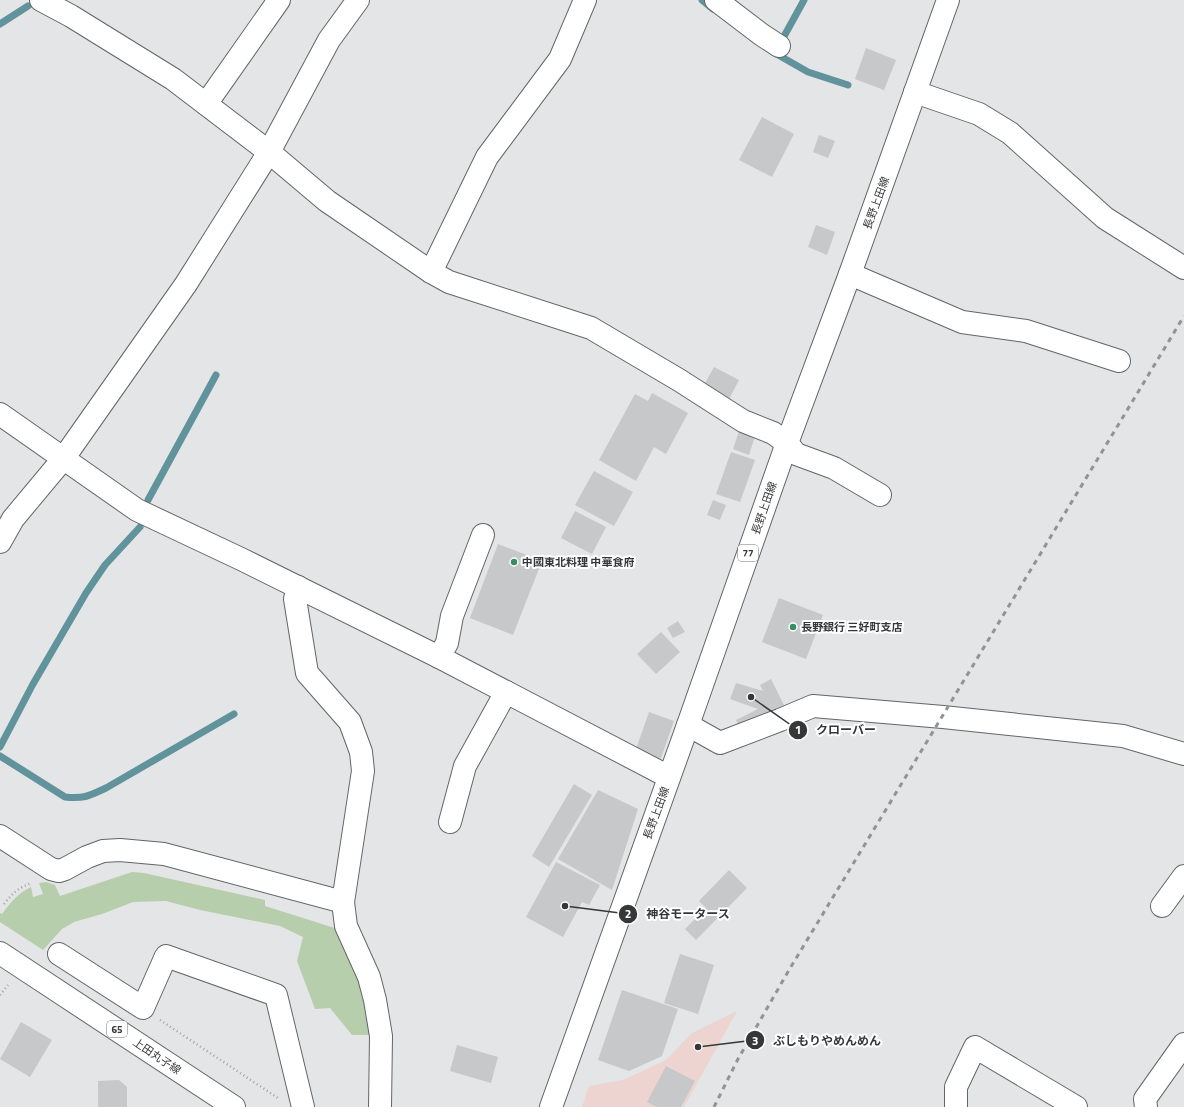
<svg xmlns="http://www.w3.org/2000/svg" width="1184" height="1107" font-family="'Titillium Web','Noto Sans JP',sans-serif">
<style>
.commercial{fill:#eed4d0}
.green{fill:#b6ceab}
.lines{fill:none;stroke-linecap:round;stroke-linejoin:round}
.stream{stroke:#60939b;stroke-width:7}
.building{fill:#c6c8ca}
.minor-casing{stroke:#636567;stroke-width:24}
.major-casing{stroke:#636567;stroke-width:24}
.path{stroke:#a1a2a4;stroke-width:2.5;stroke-dasharray:1 3;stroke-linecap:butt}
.minor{stroke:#fff;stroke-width:22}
.major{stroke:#fff;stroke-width:22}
.rail{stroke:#929394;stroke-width:3;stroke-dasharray:5 5;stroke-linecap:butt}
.poi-dot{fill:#398e61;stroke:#fff;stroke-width:1.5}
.labels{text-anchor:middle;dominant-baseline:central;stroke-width:4;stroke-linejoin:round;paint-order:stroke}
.shield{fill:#fff;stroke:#727373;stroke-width:1}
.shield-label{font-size:10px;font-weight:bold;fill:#363737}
.street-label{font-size:11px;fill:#363737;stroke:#fff}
.poi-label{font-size:11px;font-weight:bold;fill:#363737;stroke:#fff;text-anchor:start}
.leader{fill:none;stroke:#363737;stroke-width:1.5}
.callout-dot{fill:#363737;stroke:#fff;stroke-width:1.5}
.mark-label{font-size:12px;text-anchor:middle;font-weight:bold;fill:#fff}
.callout-label{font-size:12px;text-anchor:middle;font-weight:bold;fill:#363737;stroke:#fff;stroke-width:4;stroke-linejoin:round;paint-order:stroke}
</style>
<rect width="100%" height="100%" fill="#e3e5e7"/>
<polygon class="commercial" points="737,1011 684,1107 582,1107 589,1086 623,1080 666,1060 692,1033"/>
<path class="green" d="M132,872L144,873L265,900V906L341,930L362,981L375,1035H352L330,1008L315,1009L297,961L303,937L280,926L200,910L166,901L133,902L102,914L74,922L62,929L43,950L0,922V913L2,914C10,903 18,893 31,887L33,897L43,894L39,883L46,882L55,885L60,896Z"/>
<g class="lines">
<g class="stream">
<polyline points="702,0 713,9"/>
<polyline points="0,24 28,6"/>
<polyline points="782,40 804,0"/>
<polyline points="773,52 808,72 848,85"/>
<polyline points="148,500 216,375"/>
<polyline points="0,747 33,684 86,593 105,565 140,527"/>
<path d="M0,756L65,797C84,799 89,796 106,788L234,714"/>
</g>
</g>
<g class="building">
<polygon points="866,48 896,60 884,90 855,79"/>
<polygon points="762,117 794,134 772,177 739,160"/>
<polygon points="819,135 835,141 828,158 813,152"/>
<polygon points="816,225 835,232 827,255 808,247"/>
<polygon points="714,367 739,380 728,401 703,387"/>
<polygon points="652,393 688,413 666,454 654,447 636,481 599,460 635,394 648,401"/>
<polygon points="739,431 755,436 749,455 733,449"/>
<polygon points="731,452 755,460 740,502 716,494"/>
<polygon points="594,471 633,492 614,526 575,505"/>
<polygon points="713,500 726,505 720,520 707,515"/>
<polygon points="575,511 606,527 592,554 561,538"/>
<polygon points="498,544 542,561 513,635 470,618"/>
<polygon points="779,598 823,615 806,659 762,642"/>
<polygon points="678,621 685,632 673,638 667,628"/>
<polygon points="661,632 680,652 656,674 637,654"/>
<polygon points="771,679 786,709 741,731 736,720 758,709 730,699 736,683 763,691 760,685"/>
<polygon points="649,712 674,721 660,761 635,752"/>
<polygon points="574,784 592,795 549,867 532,856"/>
<polygon points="598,790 638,809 612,890 558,859"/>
<polygon points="556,862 600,885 589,905 582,902 563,937 526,917"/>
<polygon points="729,870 747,888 696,940 685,929 706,908 699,901"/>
<polygon points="680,954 714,965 698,1014 664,1003"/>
<polygon points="622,990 678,1009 662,1056 629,1071 598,1060"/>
<polygon points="21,1022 52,1040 30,1077 0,1059"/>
<polygon points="457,1045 498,1057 491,1083 450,1071"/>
<polygon points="666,1066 695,1081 681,1107 657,1107 647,1102"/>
<polygon points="119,1080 127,1087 127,1107 98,1107 98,1081"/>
</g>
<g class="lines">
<g class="minor-casing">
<g id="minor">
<polyline points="41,0 71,16 173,79 269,152 327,201 431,272 449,282 591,328 679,380 743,421 773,433 787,443 796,454 834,468 880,495"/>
<polyline points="716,0 762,35 779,46"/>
<polyline points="915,92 979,114 1010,133 1105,218 1184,268"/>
<polyline points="206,104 279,0"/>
<polyline points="431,272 487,157 560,59 585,0"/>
<polyline points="850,274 962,322 1026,331 1119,361"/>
<polyline points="0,414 137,510 241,559 439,657 669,777"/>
<polyline points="0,542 13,519 63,459 186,284 269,152 329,40 358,0"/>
<polyline points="298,587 295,599 307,673 350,722 361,752 363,771 343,902 346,926 369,977 375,1000 381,1036 380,1107"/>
<polyline points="439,657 447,643 452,616 483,535"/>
<polyline points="688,725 720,743 780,720 813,706 943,717 1123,736 1184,754"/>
<polyline points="450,822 465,766 506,692"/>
<polyline points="0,836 51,869 59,871 65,869 87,857 103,851 120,850 164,854 343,902"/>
<polyline points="1162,906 1184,876"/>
<polyline points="59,954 143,1008 166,956 276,995 303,1107"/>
<polyline points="956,1107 956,1087 975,1047 1076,1107"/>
<polyline points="1146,1107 1145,1099 1184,1044"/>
</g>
</g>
<g class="major-casing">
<g id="major">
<polyline points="0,953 234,1107"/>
<polyline points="551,1107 688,725 787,443 850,274 948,0"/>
</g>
</g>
<g class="path">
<path d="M4,904C12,894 19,887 32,883"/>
<polyline points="0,995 8,985"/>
<polyline points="160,1020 278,1098"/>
</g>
<use href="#minor" class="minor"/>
<use href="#major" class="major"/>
<polyline class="rail" points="714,1107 738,1059 789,970 1184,316"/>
</g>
<g class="poi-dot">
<circle cx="514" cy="562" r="4"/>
<circle cx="793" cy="627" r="4"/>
</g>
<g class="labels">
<g class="shield">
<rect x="738" y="545" width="20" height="16" rx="3"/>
<rect x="107" y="1021" width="20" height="16" rx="3"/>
</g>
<g class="shield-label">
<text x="748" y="553">77</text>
<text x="117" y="1029">65</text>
</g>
<g class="street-label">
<text transform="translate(876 203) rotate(-70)">長野上田線</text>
<text transform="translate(764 508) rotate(-71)">長野上田線</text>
<text transform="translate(656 813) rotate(-70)">長野上田線</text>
<text transform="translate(157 1056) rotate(34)">上田丸子線</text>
</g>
<g class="poi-label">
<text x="522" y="562">中國東北料理 中華食府</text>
<text x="801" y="627">長野銀行 三好町支店</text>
</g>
</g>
<path class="leader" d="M751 697L798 730M565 906L628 914M698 1047L755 1040"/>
<g class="callout-dot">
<circle cx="751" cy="697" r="4"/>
<circle cx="565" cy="906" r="4"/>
<circle cx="698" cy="1047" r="4"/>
<circle cx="798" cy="730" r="10"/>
<circle cx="628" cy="914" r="10"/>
<circle cx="755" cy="1040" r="10"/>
</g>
<g class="mark-label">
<text x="798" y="734">1</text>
<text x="628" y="918">2</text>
<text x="755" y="1045">3</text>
</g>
<g class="callout-label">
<text x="846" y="734">クローバー</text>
<text x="688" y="918">神谷モータース</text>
<text x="827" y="1045">ぶしもりやめんめん</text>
</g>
</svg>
